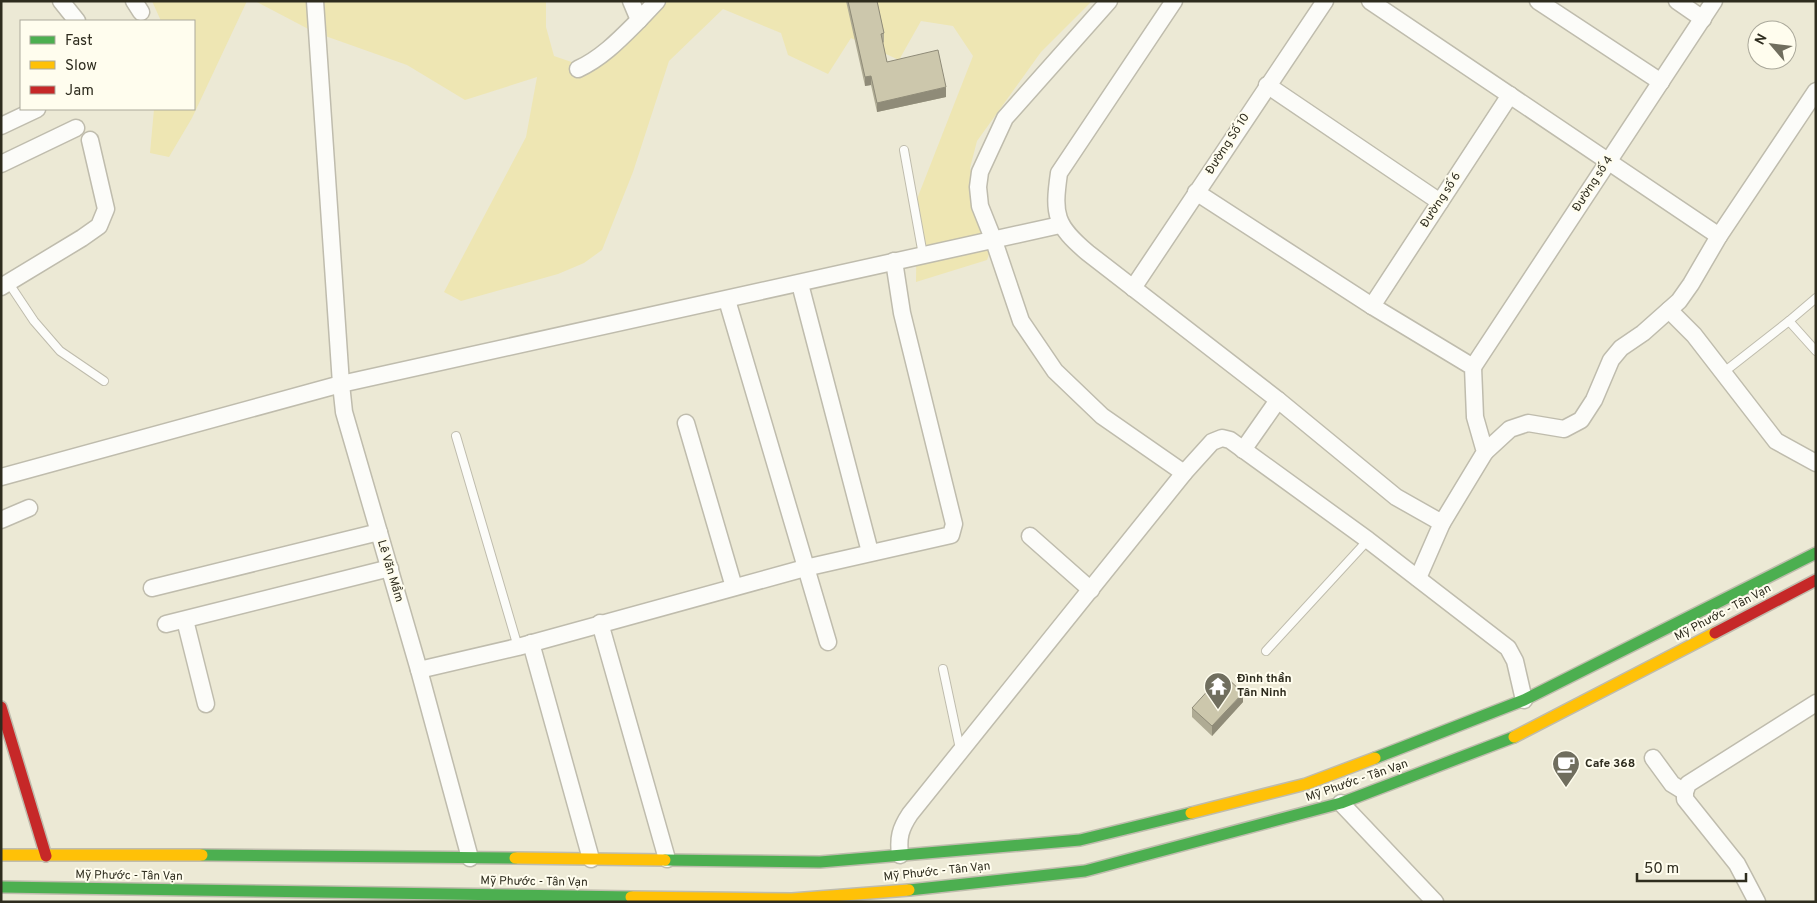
<svg xmlns="http://www.w3.org/2000/svg" width="1817" height="903" font-family="Overpass,sans-serif">
<style>
.green{fill:#eee6b3}
.lines{fill:none;stroke-linecap:round;stroke-linejoin:round}
.lane-casing{stroke:#bfbcad;stroke-width:10}
.street-casing{stroke:#bfbcad;stroke-width:19}
.fast-casing{stroke:#bfbcad;stroke-width:14}
.slow-casing{stroke:#bfbcad;stroke-width:14}
.jam-casing{stroke:#bfbcad;stroke-width:14}
.lane{stroke:#fcfcf9;stroke-width:8}
.street{stroke:#fcfcf9;stroke-width:16}
.fast{stroke:#4caf50;stroke-width:11}
.slow{stroke:#ffc107;stroke-width:11}
.jam{stroke:#c62828;stroke-width:11}
.wall{fill:#afab94}
.shaded-wall{fill:#8f8b78}
.building{fill:#ccc7ac;stroke:#8f8b78}
.labels{text-anchor:middle;dominant-baseline:central;stroke-width:4;stroke-linejoin:round;paint-order:stroke}
.street-label{font-size:12px;fill:#2e2c1e;stroke:#fffdee}
.poi-label{font-size:12px;font-weight:bold;fill:#2e2c1e;stroke:#fffdee;text-anchor:start}
</style>
<rect width="100%" height="100%" fill="#ece9d5"/>
<g class="green">
<polygon points="152,1 247,1 192,118 169,157 150,153 154,109 194,109 194,21 161,21"/>
<polygon points="255,1 546,1 546,27 554,56 589,68 665,1 1092,1 1041,52 977,141 970,168 994,241 987,260 916,282 917,199 973,56 953,26 921,21 899,60 851,38 828,74 788,55 781,33 723,9 669,61 633,172 602,250 584,263 558,274 461,301 444,292 526,137 537,77 465,100 407,65 314,32"/>
</g>
<g class="lines">
<g class="lane-casing">
<g id="lane">
<polyline points="904,150 923,255"/>
<polyline points="8,282 34,321 60,351 104,381"/>
<polyline points="1789,321 1816,298"/>
<polyline points="1724,372 1789,321 1816,351"/>
<polyline points="456,436 518,647"/>
<polyline points="1266,651 1368,540"/>
<polyline points="943,669 960,749"/>
</g>
</g>
<g class="street-casing">
<g id="street">
<polyline points="61,1 77,21"/>
<polyline points="134,1 141,12"/>
<polyline points="631,1 639,20 657,1"/>
<polyline points="1109,1 1005,118 980,172 978,187 980,206 994,241 1021,321 1055,371 1102,416 1184,473"/>
<path d="M1174,1L1059,173C1053,215 1055,225 1088,253L1278,400L1396,497L1442,523"/>
<polyline points="1370,1 1719,236"/>
<polyline points="1538,1 1661,82"/>
<polyline points="1677,1 1703,19"/>
<path d="M578,69C602,58 620,39 639,20"/>
<polyline points="1267,85 1440,202"/>
<polyline points="1,126 37,109"/>
<polyline points="1,164 76,128"/>
<polyline points="1196,192 1372,306 1473,367 1475,417 1485,452 1442,523 1418,578"/>
<polyline points="800,284 870,552"/>
<polyline points="1,287 82,238 99,226 106,209 90,140"/>
<polyline points="1133,288 1325,1"/>
<polyline points="727,300 828,642"/>
<polyline points="1372,306 1510,95"/>
<polyline points="1669,310 1694,335 1776,441 1816,463"/>
<polyline points="1473,367 1714,1"/>
<polyline points="686,423 734,587"/>
<polyline points="1243,450 1278,400"/>
<polyline points="1485,452 1510,429 1528,423 1564,429 1581,420 1594,400 1611,360 1621,348 1643,333 1679,301 1691,284 1719,236 1816,91"/>
<polyline points="1,477 341,384 315,1"/>
<polyline points="1,520 29,508"/>
<polyline points="1030,536 1091,590"/>
<polyline points="152,588 379,532"/>
<polyline points="185,620 206,704"/>
<polyline points="600,623 667,859"/>
<polyline points="166,624 390,568"/>
<polyline points="531,643 591,859"/>
<polyline points="419,670 518,647 805,568 951,535 954,524 902,313 894,261"/>
<polyline points="1653,758 1672,784 1685,792"/>
<polyline points="1341,803 1435,902"/>
<path d="M900,855C898,838 900,829 910,814L1184,473L1212,442L1222,438L1230,440L1368,540L1508,648L1515,661L1524,700"/>
<polyline points="470,858 419,670 344,412 341,384 1060,225"/>
<polyline points="1757,902 1737,864 1685,799 1685,792 1688,784 1816,703"/>
</g>
</g>
<g class="fast-casing">
<g id="fast">
<polyline points="1375,758 1524,700 1816,553"/>
<polyline points="202,855 515,858"/>
<polyline points="665,860 820,862 1080,840 1191,813"/>
<polyline points="1,887 631,897"/>
<polyline points="909,890 1085,871 1341,803 1514,737"/>
</g>
</g>
<g class="slow-casing">
<g id="slow">
<polyline points="1514,737 1715,633"/>
<polyline points="1191,813 1306,784 1375,758"/>
<polyline points="1,855 202,855"/>
<polyline points="515,858 665,860"/>
<polyline points="631,897 792,899 909,890"/>
</g>
</g>
<g class="jam-casing">
<g id="jam">
<polyline points="1715,633 1816,580"/>
<polyline points="1,707 46,856"/>
</g>
</g>
<use href="#lane" class="lane"/>
<use href="#street" class="street"/>
<use href="#fast" class="fast"/>
<use href="#slow" class="slow"/>
<use href="#jam" class="jam"/>
</g>
<g class="wall">
<polygon points="846,1 877,1 884,33 884,42 883,43 887,62 946,97 877,112 871,85 865,86"/>
<polygon points="1243,702 1212,736 1192,717 1192,708"/>
</g>
<g class="shaded-wall">
<polygon points="871,76 871,85 865,86 865,77"/>
<polygon points="946,87 946,97 877,112 877,103"/>
<polygon points="1243,693 1243,702 1212,736 1212,726"/>
</g>
<g class="building">
<polygon points="848,1 877,1 884,33 881,34 887,62 938,50 946,87 877,103 871,76 865,77"/>
<polygon points="1223,674 1243,693 1212,726 1192,708"/>
</g>
<defs>
<g id="temple-pin" transform="scale(1.4375)"><path d="M0 17L-7.5 6A9.5 9.5 0 1 1 7.5 6Z" fill="#706e5e" stroke="#fffdee"/><path d="M0-6L5-2H3V0L6.5 2.5H4V6H1.5V3h-3V6H-4V2.5H-6.5L-3 0V-2H-5Z" fill="#fff"/></g>
<g id="cafe-pin" transform="scale(1.4375)"><path d="M0 17L-7.5 6A9.5 9.5 0 1 1 7.5 6Z" fill="#706e5e" stroke="#fffdee"/><path d="M-5.5-4.5H6V0H3Q3 3.5 0 3.5H-2.5Q-5.5 3.5-5.5 0ZM3-3.2v2h1.7v-2ZM-6 4.5H4V6H-6Z" fill="#fff"/></g>
</defs>
<g fill-rule="evenodd">
<use href="#temple-pin" x="1218" y="686"/>
<use href="#cafe-pin" x="1566" y="764"/>
</g>
<g class="labels">
<g class="street-label">
<text transform="translate(1228 144) rotate(-57)">Đường Số 10</text>
<text transform="translate(1593 184) rotate(-57)">Đường số 4</text>
<text transform="translate(1441 200) rotate(-57)">Đường số 6</text>
<text transform="translate(390 571) rotate(73)">Lê Văn Mầm</text>
<text transform="translate(1723 613) rotate(-28)">Mỹ Phước - Tân Vạn</text>
<text transform="translate(1357 781) rotate(-19)">Mỹ Phước - Tân Vạn</text>
<text transform="translate(937 872) rotate(-6)">Mỹ Phước - Tân Vạn</text>
<text transform="translate(129 876) rotate(1)">Mỹ Phước - Tân Vạn</text>
<text transform="translate(534 882) rotate(1)">Mỹ Phước - Tân Vạn</text>
</g>
<g class="poi-label">
<text x="1237" y="679">Đình thần<tspan x="1237" dy="14">Tân Ninh</tspan></text>
<text x="1585" y="764">Cafe 368</text>
</g>
</g>
<rect width="1817" height="903" fill="none" stroke="#2e2c1e" stroke-width="5"/>
<rect x="20" y="20" width="175" height="90" fill="#fffdee" stroke="#aba99b"/>
<rect x="30" y="36" width="25" height="8" fill="#4caf50" stroke="#aba99b"/>
<text x="65" y="45" font-size="15" fill="#2e2c1e">Fast</text>
<rect x="30" y="61" width="25" height="8" fill="#ffc107" stroke="#aba99b"/>
<text x="65" y="70" font-size="15" fill="#2e2c1e">Slow</text>
<rect x="30" y="86" width="25" height="8" fill="#c62828" stroke="#aba99b"/>
<text x="65" y="95" font-size="15" fill="#2e2c1e">Jam</text>
<g transform="translate(1772 45) rotate(298)"><circle r="24" fill="#fffdee" stroke="#aba99b"/>
<path d="M0-4L9 19L0 12L-9 19Z" fill="#706e5e"/>
<text y="-8" font-size="14" font-weight="bold" text-anchor="middle" fill="#2e2c1e">N</text>
</g>
<path d="M1637 873v8h109v-8" fill="none" stroke="#2e2c1e" stroke-width="2.5"/>
<text x="1644" y="873" font-size="15" fill="#2e2c1e" stroke="#fffdee" stroke-width="4" paint-order="stroke">50 m</text>
</svg>
